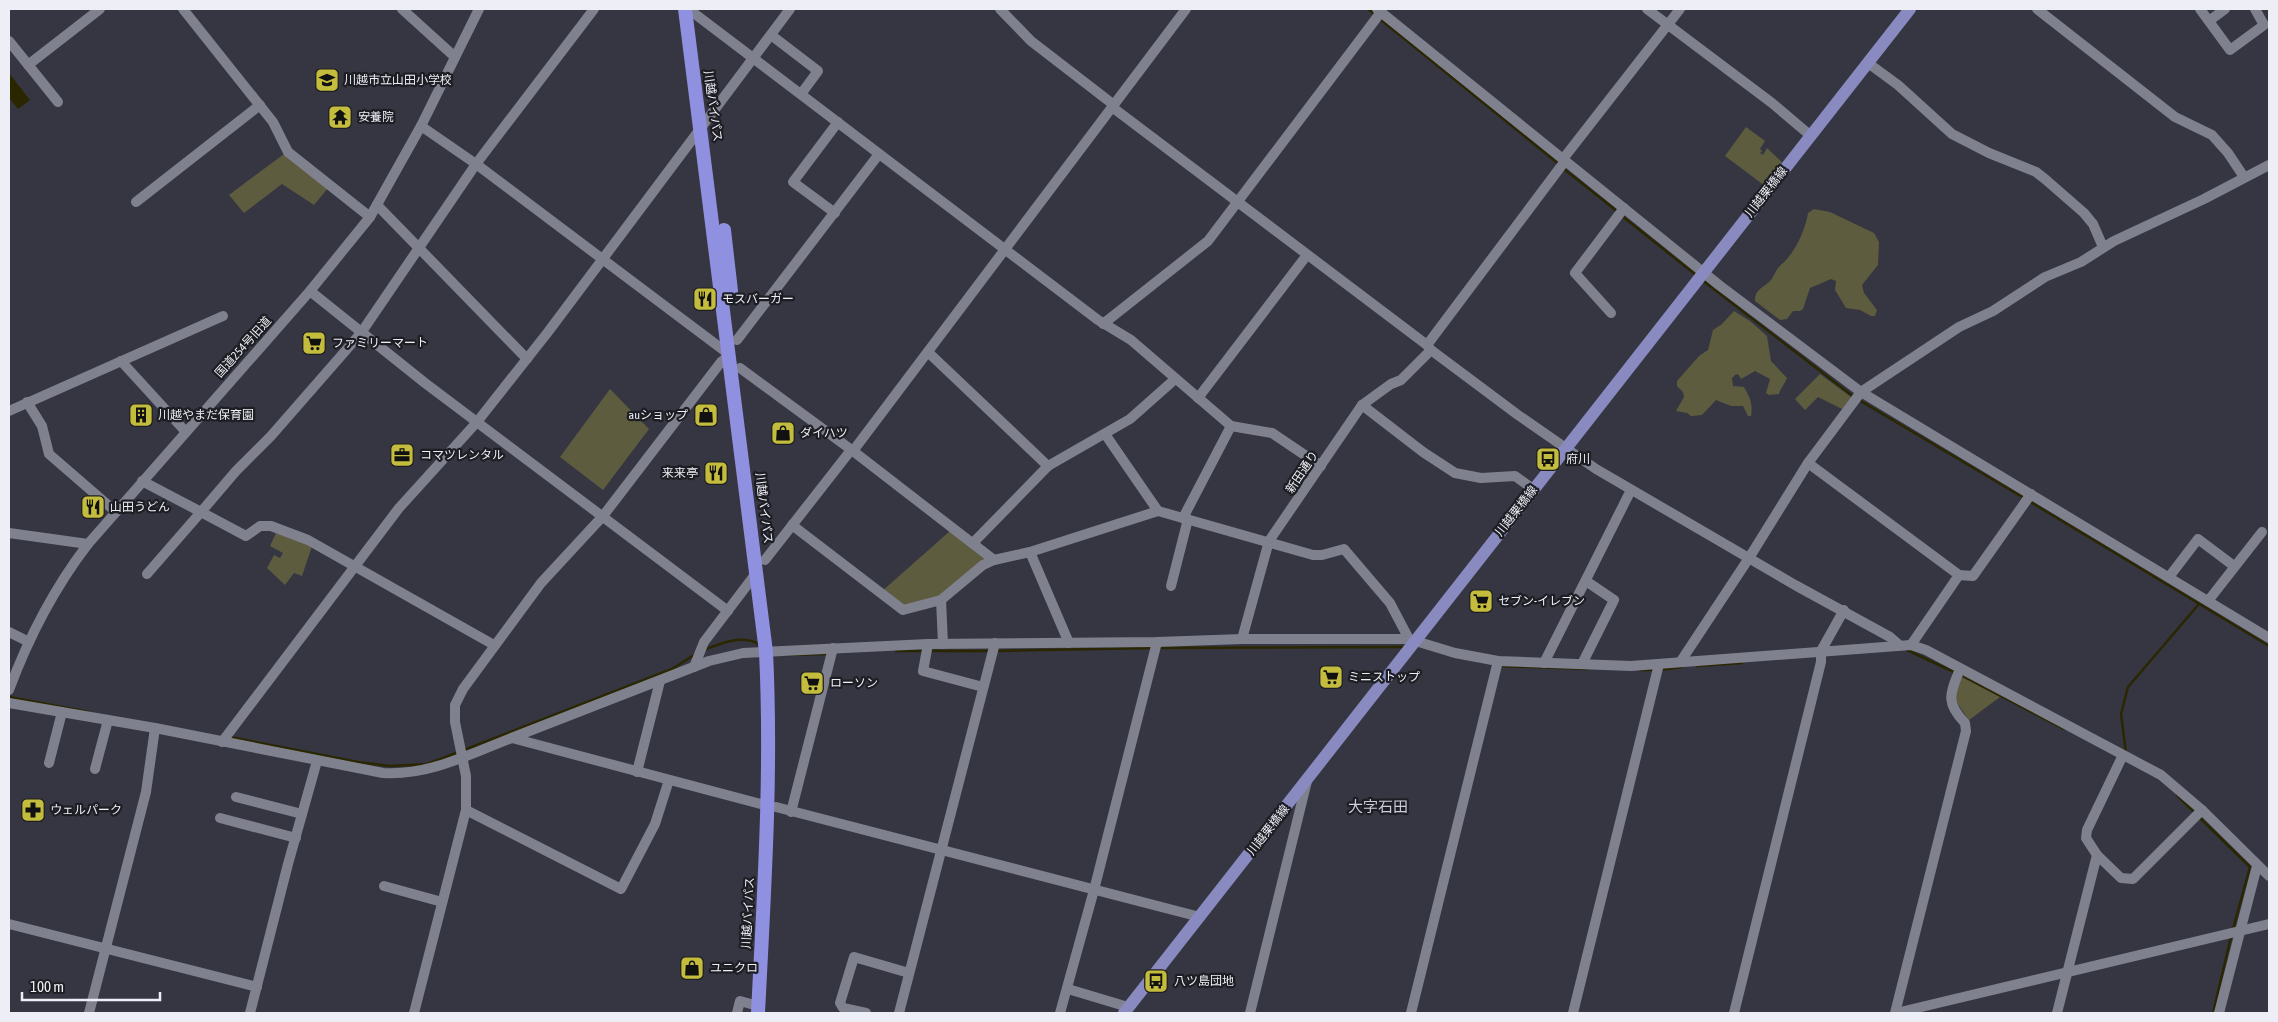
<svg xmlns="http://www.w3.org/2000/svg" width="2278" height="1022" font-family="'Asap Condensed','Noto Sans JP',sans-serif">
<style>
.green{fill:#5d5c3e}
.water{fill:#2a2700}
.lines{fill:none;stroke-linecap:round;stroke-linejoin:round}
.stream{stroke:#2a2700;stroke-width:2.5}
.minor{stroke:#80818f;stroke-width:10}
.major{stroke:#898bc0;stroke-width:12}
.highway{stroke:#8f91e0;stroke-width:14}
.labels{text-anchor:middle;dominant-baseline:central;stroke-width:4.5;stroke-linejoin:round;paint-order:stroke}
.poi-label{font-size:12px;fill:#edeef6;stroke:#1d1e23;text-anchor:start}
.street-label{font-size:12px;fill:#edeef6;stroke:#1d1e23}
.quarter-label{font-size:15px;fill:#cbcddc;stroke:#1d1e23}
</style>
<rect width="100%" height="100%" fill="#353642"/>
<g class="green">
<polygon points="1746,127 1765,141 1760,149 1762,151 1760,153 1763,155 1767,148 1782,162 1765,186 1725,156"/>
<polygon points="284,154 328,188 314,205 282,184 244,213 229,195"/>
<path d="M1814,209L1830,212L1874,233L1879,242L1878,265L1862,285L1864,293L1877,310L1875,316H1871L1860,310L1846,308L1835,290L1836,281L1831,279L1810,288L1803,309L1800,311H1793L1787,319L1780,320L1755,301C1754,290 1764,287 1770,281C1774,277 1775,271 1779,267C1781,264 1785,262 1787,259C1797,248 1806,227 1808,213Z"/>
<path d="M1734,311L1750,321L1767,336L1771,361L1787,378C1785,384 1781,387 1779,394L1769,395L1766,393L1770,379L1755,371L1741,379L1738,374L1735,375L1732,378L1733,386L1744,387C1750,398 1753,403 1751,416H1748L1743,406H1731L1716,400L1702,415L1691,416L1687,413L1676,411L1684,397L1683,392L1677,386V381L1699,356L1708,350L1713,330L1722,324Z"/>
<polygon points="1820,374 1851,397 1842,409 1818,397 1805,410 1795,399"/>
<polygon points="610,389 649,429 603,490 560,457"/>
<polygon points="950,531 986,560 940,597 903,608 881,592"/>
<polygon points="276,533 312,546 302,576 294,573 285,585 267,568 274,555 280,558 283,553 270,546"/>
<polygon points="1962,677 2000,697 1969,720 1953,697"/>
</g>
<polygon class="water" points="9,73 30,100 18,109 9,98"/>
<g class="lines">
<g class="stream">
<polyline points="1368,9 1376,15"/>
<polyline points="1380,19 1560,165"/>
<polyline points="1564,169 1618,212"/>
<polyline points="1622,216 1696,275"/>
<polyline points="1702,280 1854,397"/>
<polyline points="1859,400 2024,498"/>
<polyline points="2029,501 2269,646"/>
<polyline points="1158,648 1405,647"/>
<path d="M704,650C721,643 743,634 760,645"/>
<polyline points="1907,650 1956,673"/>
<polyline points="896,651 925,651"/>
<polyline points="931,651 990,651"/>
<polyline points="996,651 1153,648"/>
<polyline points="786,655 828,654"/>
<polyline points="1500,666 1587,669"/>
<polyline points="1697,666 1742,663"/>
<polyline points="1640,670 1655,670"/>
<polyline points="1660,670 1682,667"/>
<polyline points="1961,675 2064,729"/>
<polyline points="9,697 89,712"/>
<polyline points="230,737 358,762 390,766 427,764 459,752"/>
<polyline points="464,750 672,669 694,655"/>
<polyline points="2126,753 2121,714 2128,687 2199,604"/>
<polyline points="2177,795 2196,814"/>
<polyline points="2200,818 2250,867 2233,929"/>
<polyline points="2213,1013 2231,937"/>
</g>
<g class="minor">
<polyline points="183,9 273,122 288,152 370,217"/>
<polyline points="402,9 455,57"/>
<polyline points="1000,9 1031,41 1114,105"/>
<polyline points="1377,9 1719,285 1861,392 2269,638"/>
<polyline points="1647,9 1772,103 1811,136"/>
<polyline points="2037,9 2175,117 2212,135 2228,153 2244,177"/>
<polyline points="2200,9 2230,50 2264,25 2255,9"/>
<polyline points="695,14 1098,320 1131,340 1231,426 1272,433 1321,466"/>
<polyline points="2209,21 2225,9"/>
<polyline points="771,35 818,71 801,94"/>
<polyline points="9,41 58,102"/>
<polyline points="1868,63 1898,85 1952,134 1989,153 2036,172 2045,179 2084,213 2093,224 2103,247"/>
<polyline points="28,65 100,9"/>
<polyline points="1112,107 1427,345 1431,350 1518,415 1596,469 1795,585 1890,637 1898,644"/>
<polyline points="421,126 476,164 594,9"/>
<polyline points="1563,159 1680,9"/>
<polyline points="136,202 260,105"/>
<polyline points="377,205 527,359"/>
<polyline points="835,213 793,182 838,122"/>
<polyline points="310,291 425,383 728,611"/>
<polyline points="1611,313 1575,273 1624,208"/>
<polyline points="1103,324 1208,241 1381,12"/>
<polyline points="737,340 879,154"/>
<polyline points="1427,345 1565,161"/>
<polyline points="928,352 1048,466"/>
<polyline points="121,361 185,431"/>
<polyline points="740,368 853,451 994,560"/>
<polyline points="1198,398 1307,255"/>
<polyline points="27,402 42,426 49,454 116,512"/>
<polyline points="1362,405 1423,452 1455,473 1481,478 1515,476 1533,489"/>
<polyline points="9,411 223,316"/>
<polyline points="1105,434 1158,511"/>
<polyline points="853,451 1186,9"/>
<polyline points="1808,463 1959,575 1911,645"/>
<polyline points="142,481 201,512 236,471 271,436 361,333 476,164 730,355 721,362 603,516 541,583 463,689 455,705 455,722 466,776 466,810 414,1013"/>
<polyline points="1183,518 1231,426"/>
<polyline points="792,525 903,610 941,600 983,565 994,560 1030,552 1158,511 1313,555 1322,555 1344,549 1390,603 1409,639"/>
<polyline points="9,533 88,544"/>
<polyline points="973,543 1048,466 1130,419 1174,380"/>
<polyline points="1030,552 1069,643"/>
<polyline points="765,560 851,450"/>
<polyline points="147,574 201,512 246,536 260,526 271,526 308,540 494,645"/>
<polyline points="1959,575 1973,576 2031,494"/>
<polyline points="2169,577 2198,539 2234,566"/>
<polyline points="1171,586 1188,519"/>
<polyline points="941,600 943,644"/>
<polyline points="2208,601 2262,532"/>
<polyline points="9,632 29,642"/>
<polyline points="1242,639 1269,541 1362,405 1391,384 1401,380 1431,350"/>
<polyline points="928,644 923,671 983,687"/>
<polyline points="1681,661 1749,558 1808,463 1861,392 1959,327 1993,311 2045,277 2081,262 2114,241 2204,199 2269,165"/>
<polyline points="1544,663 1631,490"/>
<polyline points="1582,664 1614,600 1586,581"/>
<polyline points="694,667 704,642 757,572"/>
<path d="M9,690C28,639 55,587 88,544L310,291L370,217L421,126L479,9"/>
<path d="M9,703L155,728L383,773C429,776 472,753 514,737C579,712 644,686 709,661L743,653L928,644L1157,642L1242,639H1409L1455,653L1498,661L1631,666L1911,645L1926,650L2161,775L2202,810L2269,876"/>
<polyline points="512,738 768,806"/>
<polyline points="222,742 399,508 477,422 548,332 790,9"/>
<polyline points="49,763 62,712"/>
<polyline points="95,769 108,720"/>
<polyline points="637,772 660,681"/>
<polyline points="236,797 302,814"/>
<polyline points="776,807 1200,917"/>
<polyline points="466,810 621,889 655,824 669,780"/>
<polyline points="791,812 833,648"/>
<polyline points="220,818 296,838"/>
<polyline points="2097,855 2121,878 2133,879 2202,810"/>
<polyline points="384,886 442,902"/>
<polyline points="9,924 257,987"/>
<polyline points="1068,989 1128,1007"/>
<polyline points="89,1013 146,792 155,728"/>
<polyline points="250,1013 288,864 317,761"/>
<polyline points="737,1013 740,1001 758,1006"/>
<polyline points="866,1013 843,1008 840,1003 854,957 909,973"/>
<polyline points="899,1013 995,643"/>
<polyline points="1060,1013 1094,890 1157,642"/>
<polyline points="1250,1013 1307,781"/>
<polyline points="1411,1013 1498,661"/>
<polyline points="1573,1013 1659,664"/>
<polyline points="1734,1013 1821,662 1821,651 1844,610"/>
<path d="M1895,1013L1966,731L1965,723C1945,702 1950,694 1960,669"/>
<polyline points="1896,1013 2269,924"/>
<polyline points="2057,1013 2097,855 2086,838 2087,830 2123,755"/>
<polyline points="2219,1013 2257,866"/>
</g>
<polyline class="major" points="1124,1013 1910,9"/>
<g class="highway">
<path d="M685,9L766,652C772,773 764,893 758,1013"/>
<polyline points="724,230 731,291"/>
</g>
</g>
<defs>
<g id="school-square" transform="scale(1.25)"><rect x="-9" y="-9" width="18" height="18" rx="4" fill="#c4bc3d" stroke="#1d1e23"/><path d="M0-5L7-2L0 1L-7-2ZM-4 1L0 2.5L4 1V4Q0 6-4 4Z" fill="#111"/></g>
<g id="temple-square" transform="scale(1.25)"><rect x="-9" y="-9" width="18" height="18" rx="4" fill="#c4bc3d" stroke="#1d1e23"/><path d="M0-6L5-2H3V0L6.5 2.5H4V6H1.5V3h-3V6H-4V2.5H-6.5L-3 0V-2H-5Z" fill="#111"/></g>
<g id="restaurant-square" transform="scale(1.25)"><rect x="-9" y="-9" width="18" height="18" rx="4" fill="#c4bc3d" stroke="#1d1e23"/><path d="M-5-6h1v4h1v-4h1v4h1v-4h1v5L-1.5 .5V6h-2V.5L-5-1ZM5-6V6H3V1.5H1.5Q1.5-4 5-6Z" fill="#111"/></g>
<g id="supermarket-square" transform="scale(1.25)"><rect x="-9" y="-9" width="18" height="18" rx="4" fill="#c4bc3d" stroke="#1d1e23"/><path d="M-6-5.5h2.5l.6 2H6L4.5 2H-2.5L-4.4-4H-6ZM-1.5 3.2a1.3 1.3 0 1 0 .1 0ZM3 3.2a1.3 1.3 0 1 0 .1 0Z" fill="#111"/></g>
<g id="building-square" transform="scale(1.25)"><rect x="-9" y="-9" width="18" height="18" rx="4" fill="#c4bc3d" stroke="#1d1e23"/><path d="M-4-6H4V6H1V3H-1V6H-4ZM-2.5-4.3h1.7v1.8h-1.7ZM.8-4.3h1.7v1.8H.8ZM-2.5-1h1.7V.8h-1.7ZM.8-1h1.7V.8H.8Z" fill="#111"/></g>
<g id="shop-square" transform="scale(1.25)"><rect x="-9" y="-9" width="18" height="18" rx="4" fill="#c4bc3d" stroke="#1d1e23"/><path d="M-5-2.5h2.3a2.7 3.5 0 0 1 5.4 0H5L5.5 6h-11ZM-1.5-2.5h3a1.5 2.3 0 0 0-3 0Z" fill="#111"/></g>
<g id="office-square" transform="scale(1.25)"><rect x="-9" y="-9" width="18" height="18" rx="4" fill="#c4bc3d" stroke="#1d1e23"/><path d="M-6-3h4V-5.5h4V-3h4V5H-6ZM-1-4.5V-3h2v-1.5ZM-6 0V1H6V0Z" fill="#111"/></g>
<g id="bus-square" transform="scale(1.25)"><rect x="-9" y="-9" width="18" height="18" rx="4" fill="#c4bc3d" stroke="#1d1e23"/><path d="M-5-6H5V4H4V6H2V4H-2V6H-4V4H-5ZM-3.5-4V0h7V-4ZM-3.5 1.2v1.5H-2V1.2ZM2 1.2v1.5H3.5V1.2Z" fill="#111"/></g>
<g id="pharmacy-square" transform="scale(1.25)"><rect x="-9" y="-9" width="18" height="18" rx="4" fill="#c4bc3d" stroke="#1d1e23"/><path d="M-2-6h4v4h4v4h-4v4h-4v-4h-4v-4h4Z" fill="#111"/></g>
</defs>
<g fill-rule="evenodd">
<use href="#school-square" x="327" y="80"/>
<use href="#temple-square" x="340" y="117"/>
<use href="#restaurant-square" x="705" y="299"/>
<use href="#supermarket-square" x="314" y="343"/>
<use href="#building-square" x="141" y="415"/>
<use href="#shop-square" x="706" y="415"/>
<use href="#shop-square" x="783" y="433"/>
<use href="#office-square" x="402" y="455"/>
<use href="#bus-square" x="1548" y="459"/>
<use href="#restaurant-square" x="716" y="473"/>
<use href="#restaurant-square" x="93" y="507"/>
<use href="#supermarket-square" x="1481" y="601"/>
<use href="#supermarket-square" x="1331" y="677"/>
<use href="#supermarket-square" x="812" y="683"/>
<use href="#pharmacy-square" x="33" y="810"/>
<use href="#shop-square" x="692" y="968"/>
<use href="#bus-square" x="1156" y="981"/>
</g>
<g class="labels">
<g class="poi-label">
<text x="344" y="80">川越市立山田小学校</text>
<text x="358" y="117">安養院</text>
<text x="722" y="299">モスバーガー</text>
<text x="332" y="343">ファミリーマート</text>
<text x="158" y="415">川越やまだ保育園</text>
<text x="688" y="415" text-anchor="end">auショップ</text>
<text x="800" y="433">ダイハツ</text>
<text x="420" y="455">コマツレンタル</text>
<text x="1566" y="459">府川</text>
<text x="698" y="473" text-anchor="end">来来亭</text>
<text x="110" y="507">山田うどん</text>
<text x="1498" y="601">セブン-イレブン</text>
<text x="1348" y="677">ミニストップ</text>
<text x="830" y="683">ローソン</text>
<text x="50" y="810">ウェルパーク</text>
<text x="710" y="968">ユニクロ</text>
<text x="1174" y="981">八ツ島団地</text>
</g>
<g class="street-label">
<text transform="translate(713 106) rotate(82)">川越バイパス</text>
<text transform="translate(1766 192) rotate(-52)">川越栗橋線</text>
<text transform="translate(243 347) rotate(-48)">国道254号旧道</text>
<text transform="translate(1302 472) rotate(-56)">新田通り</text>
<text transform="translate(764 508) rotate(83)">川越バイパス</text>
<text transform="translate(1516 511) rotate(-52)">川越栗橋線</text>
<text transform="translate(1268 830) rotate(-52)">川越栗橋線</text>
<text transform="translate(748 913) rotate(-87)">川越バイパス</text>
</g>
<g class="quarter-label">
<text x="1378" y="806">大字石田</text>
</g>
</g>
<rect width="2278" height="1022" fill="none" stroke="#edeef6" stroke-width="20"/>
<path d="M22 992v8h138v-8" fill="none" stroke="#edeef6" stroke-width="2.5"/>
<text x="30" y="992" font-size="15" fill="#edeef6" stroke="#1d1e23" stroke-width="4" paint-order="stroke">100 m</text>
</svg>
